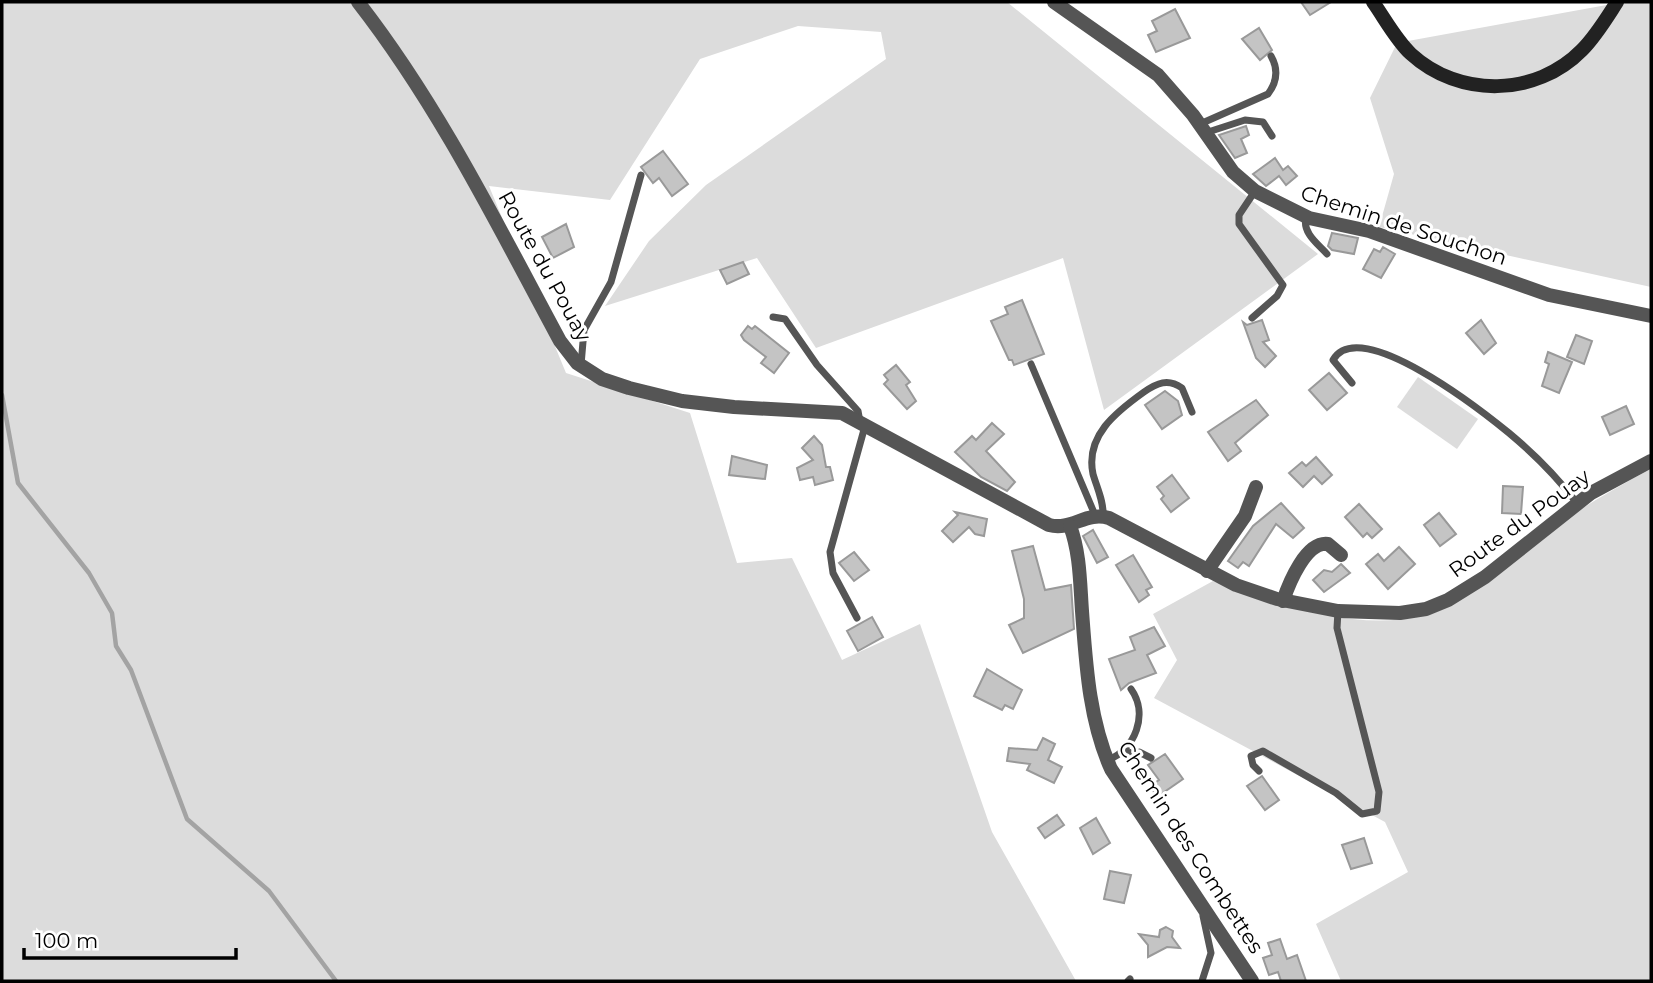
<svg xmlns="http://www.w3.org/2000/svg" width="1653" height="983" font-family="Montserrat,sans-serif">
<style>
.green{fill:#dcdcdc}
.lines{fill:none;stroke-linecap:round;stroke-linejoin:round}
.stream{stroke:#a3a3a3;stroke-width:4.5}
.building{fill:#c4c4c4;stroke:#999;stroke-width:2}
.service{stroke:#555;stroke-width:7}
.minor{stroke:#555;stroke-width:14}
.secondary{stroke:#222;stroke-width:14}
.labels{text-anchor:middle;dominant-baseline:central;stroke-width:6;stroke-linejoin:round;paint-order:stroke}
.street-label{font-size:21px;fill:#000;stroke:#fff}
</style>
<rect width="100%" height="100%" fill="#fff"/>
<g class="green">
<polygon points="2,2 1007,2 1318,254 1104,410 1063,258 816,348 757,258 605,306 649,241 706,185 886,59 881,32 798,26 700,59 610,200 489,186 566,373 690,413 737,563 792,558 842,660 920,624 992,832 1076,981 2,981"/>
<polygon points="1623,2 1651,2 1651,287 1379,227 1394,174 1370,98 1397,43"/>
<polygon points="1418,377 1478,419 1457,449 1397,407"/>
<path d="M1651,469V981H1341L1316,924L1408,872L1385,822L1154,698L1177,660L1153,614L1213,581C1275,603 1355,632 1421,616C1439,611 1471,582 1488,571C1542,534 1593,499 1651,469Z"/>
</g>
<g class="lines">
<polyline class="stream" points="2,395 18,483 89,573 112,613 116,646 131,670 187,819 269,891 336,981"/>
</g>
<g class="building">
<polygon points="1301,2 1331,2 1310,15"/>
<polygon points="1175,9 1190,38 1156,52 1148,35 1157,31 1152,21"/>
<polygon points="1259,28 1272,50 1260,60 1242,39"/>
<polygon points="1246,126 1249,135 1241,139 1247,153 1235,158 1219,135"/>
<polygon points="663,151 688,184 672,196 659,178 653,183 641,167"/>
<polygon points="1275,158 1283,170 1288,166 1297,176 1286,185 1279,176 1266,186 1253,174"/>
<polygon points="566,224 574,247 553,258 542,237"/>
<polygon points="1332,233 1358,238 1354,254 1332,250 1328,246"/>
<polygon points="1383,247 1395,254 1381,278 1363,269 1374,249 1380,252"/>
<polygon points="743,262 749,274 727,284 720,270"/>
<polygon points="1022,300 1044,354 1014,365 1012,360 1009,360 991,321 1008,314 1005,307"/>
<polygon points="1262,320 1269,340 1263,342 1276,356 1265,367 1256,358 1243,322 1247,325"/>
<polygon points="1481,320 1496,343 1484,354 1466,333"/>
<polygon points="748,326 752,329 755,326 789,353 774,373 761,363 766,357 744,340 741,335"/>
<polygon points="1576,335 1592,341 1584,364 1567,357"/>
<polygon points="1548,352 1572,362 1559,393 1542,386 1549,364 1545,362"/>
<polygon points="896,365 910,382 906,385 916,401 907,409 884,384 888,380 884,375"/>
<polygon points="1329,373 1347,393 1327,410 1309,390"/>
<polygon points="1165,391 1178,401 1182,415 1162,429 1145,405"/>
<polygon points="1256,400 1268,415 1235,443 1241,451 1228,461 1208,432"/>
<polygon points="1626,406 1634,424 1610,435 1602,417"/>
<polygon points="992,423 1004,434 986,451 1015,482 1007,491 981,477 955,452 972,436 976,440"/>
<polygon points="814,436 822,445 826,467 830,467 833,480 815,485 813,477 800,480 797,468 813,460 802,448"/>
<polygon points="732,456 767,465 765,479 729,475"/>
<polygon points="1316,457 1332,475 1322,484 1314,476 1303,487 1289,473 1302,462 1306,466"/>
<polygon points="1172,475 1189,498 1171,512 1161,499 1164,496 1157,487"/>
<polygon points="1503,486 1523,487 1521,514 1502,513"/>
<polygon points="1281,503 1304,528 1293,538 1276,524 1249,566 1243,562 1238,568 1228,561 1253,526"/>
<polygon points="1359,504 1382,529 1372,538 1367,533 1363,537 1345,517"/>
<polygon points="955,512 987,519 984,536 975,534 969,527 953,542 942,531 958,515"/>
<polygon points="1439,513 1456,534 1440,546 1424,525"/>
<polygon points="1093,530 1108,557 1097,563 1083,536"/>
<polygon points="1033,546 1045,590 1071,585 1074,629 1023,653 1009,625 1024,618 1024,599 1012,551"/>
<polygon points="1399,547 1415,564 1388,589 1366,564 1378,554 1384,561"/>
<polygon points="854,552 869,570 854,581 839,563"/>
<polygon points="1133,555 1152,587 1146,590 1149,595 1139,602 1116,565"/>
<polygon points="1341,564 1350,573 1324,592 1313,580 1324,570 1332,572"/>
<polygon points="872,617 883,637 858,651 847,631"/>
<polygon points="1154,627 1165,646 1147,655 1156,673 1129,683 1121,690 1109,659 1135,650 1130,637"/>
<polygon points="987,669 1022,690 1013,709 1005,705 1002,710 974,696"/>
<polygon points="1043,738 1055,744 1048,760 1062,767 1054,783 1027,770 1030,764 1007,761 1009,748 1037,750"/>
<polygon points="1165,754 1183,779 1157,797 1150,786 1159,780 1148,765"/>
<polygon points="1262,776 1279,800 1265,810 1247,786"/>
<polygon points="1057,815 1064,825 1045,838 1038,828"/>
<polygon points="1096,818 1110,843 1093,854 1080,828"/>
<polygon points="1364,838 1372,863 1351,869 1342,845"/>
<polygon points="1110,871 1131,875 1124,903 1104,899"/>
<polygon points="1166,927 1173,931 1172,937 1180,948 1167,947 1148,957 1148,945 1139,934 1159,937 1160,930"/>
<polygon points="1280,939 1287,959 1297,955 1306,981 1281,981 1278,972 1269,975 1263,958 1272,955 1268,943"/>
</g>
<g class="lines">
<g class="service">
<path d="M1200,124L1268,94C1277,82 1279,70 1271,56"/>
<polyline points="1205,133 1245,120 1263,122 1272,136"/>
<path d="M1306,217C1302,233 1318,244 1327,254"/>
<polyline points="773,317 785,319 817,365 858,411 860,422"/>
<polyline points="1252,318 1277,296 1283,285 1239,224 1239,215 1255,191"/>
<polyline points="1031,364 1095,515"/>
<polyline points="581,365 584,330 611,282 641,175"/>
<path d="M1352,383L1333,360C1359,314 1482,411 1509,433C1533,453 1557,477 1577,503"/>
<path d="M1103,516C1104,502 1097,488 1093,474C1085,436 1116,412 1144,392C1157,383 1168,378 1182,388L1192,412"/>
<polyline points="857,618 833,573 830,552 865,426"/>
<polyline points="1124,753 1139,752 1151,758"/>
<path d="M1108,760C1135,750 1149,714 1131,689"/>
<polyline points="1259,771 1253,765 1251,756 1263,751 1336,793 1362,814 1377,811 1379,792 1337,628 1338,611"/>
<polyline points="1128,981 1130,979"/>
<polyline points="1202,981 1211,953 1203,916"/>
</g>
<g class="minor">
<path d="M358,2C439,106 498,226 560,341L577,363L602,379L629,388L682,401L734,407L842,413L1049,525C1072,531 1086,511 1109,518L1236,585L1277,599L1338,611L1400,613L1426,609L1448,600L1485,577L1591,493L1651,461"/>
<polyline points="1054,2 1158,75 1193,115 1233,172 1255,191 1309,218 1369,231 1549,295 1651,316"/>
<path d="M1070,526C1080,552 1080,583 1082,611C1086,664 1089,720 1111,769L1252,981"/>
<polyline points="1207,571 1245,516 1256,487"/>
<path d="M1283,601C1289,583 1306,541 1328,544L1341,555"/>
</g>
<path class="secondary" d="M1373,2C1385,19 1396,40 1411,54C1459,98 1536,97 1582,50C1596,36 1606,19 1617,2"/>
</g>
<g class="labels">
<g class="street-label">
<text transform="translate(1404 225) rotate(18)">Chemin de Souchon</text>
<text transform="translate(545 266) rotate(61)">Route du Pouay</text>
<text transform="translate(1519 523) rotate(-36)">Route du Pouay</text>
<text transform="translate(1191 847) rotate(57)">Chemin des Combettes</text>
</g>
</g>
<rect width="1653" height="983" fill="none" stroke="#000000" stroke-width="7"/>
<path d="M24 948v10h212v-10" fill="none" stroke="#000000" stroke-width="3.5"/>
<text x="35" y="948" font-size="21" fill="#000000" stroke="#ffffff" stroke-width="5" paint-order="stroke">100 m</text>
</svg>
